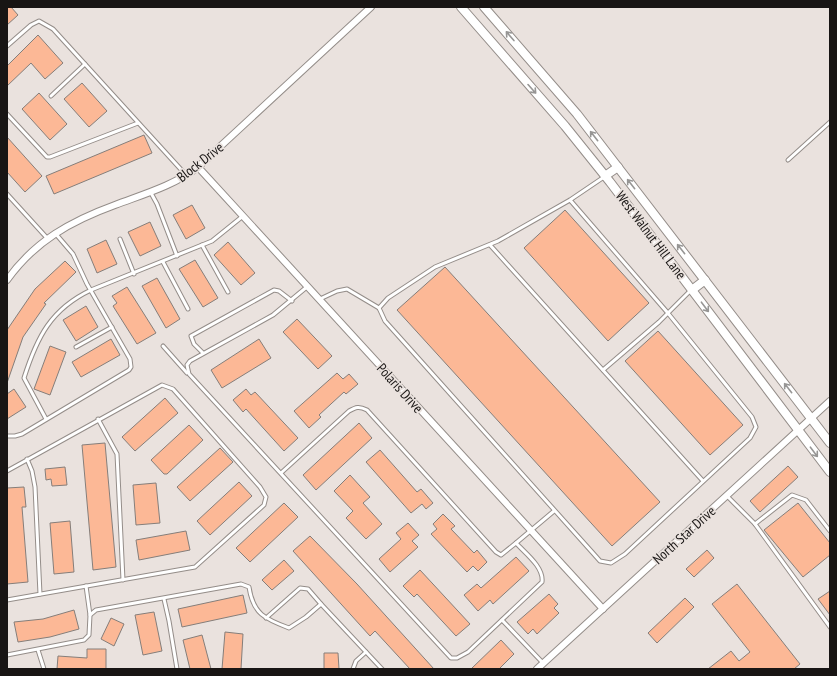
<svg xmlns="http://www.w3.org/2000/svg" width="837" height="676" font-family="'PT Sans Narrow',sans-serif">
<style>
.building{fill:#fcb896;stroke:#857e7a}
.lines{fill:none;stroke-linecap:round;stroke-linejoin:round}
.service-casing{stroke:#948d89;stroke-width:5}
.minor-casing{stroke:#948d89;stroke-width:8}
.secondary-casing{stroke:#948d89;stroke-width:10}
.service{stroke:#fff;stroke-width:3}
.minor{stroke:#fff;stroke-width:6}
.secondary{stroke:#fff;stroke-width:8}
.oneway{stroke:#979695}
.labels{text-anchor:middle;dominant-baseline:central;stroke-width:3.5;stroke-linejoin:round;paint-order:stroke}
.street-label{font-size:14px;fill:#181514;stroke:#eae2de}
</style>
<rect width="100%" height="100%" fill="#eae2de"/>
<g class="building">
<polygon points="7,7 11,7 18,15 7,25"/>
<polygon points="38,35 63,63 45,79 31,63 7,86 7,66"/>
<polygon points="82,83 107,111 89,127 64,99"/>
<polygon points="39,93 67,124 50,140 22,109"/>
<polygon points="144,135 152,153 54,194 46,176"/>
<polygon points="7,137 42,176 25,192 7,172"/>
<polygon points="192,205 205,228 186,239 173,215"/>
<polygon points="565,210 649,303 608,341 524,248"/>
<polygon points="150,222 161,246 140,256 128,232"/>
<polygon points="106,240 117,264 97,273 87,249"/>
<polygon points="228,242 255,273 241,285 214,255"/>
<polygon points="195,260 218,298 203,307 179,269"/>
<polygon points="65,261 76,272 44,303 46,304 23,337 7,383 7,330 35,289"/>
<polygon points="445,267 660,502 612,546 397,310"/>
<polygon points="157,278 180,319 166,328 142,286"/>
<polygon points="127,287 156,333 137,344 113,306 117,303 112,296"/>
<polygon points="86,306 98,327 76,341 63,320"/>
<polygon points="297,319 332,356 318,369 283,332"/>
<polygon points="658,331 743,425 710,455 625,361"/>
<polygon points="111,339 120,355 81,377 72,362"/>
<polygon points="259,339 271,358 222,388 211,370"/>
<polygon points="50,346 66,352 50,395 34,389"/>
<polygon points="337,373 343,379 349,374 358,384 346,394 344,392 319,415 321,417 309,428 294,411"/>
<polygon points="14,389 26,407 7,419 7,394"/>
<polygon points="246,389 251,395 255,392 298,438 284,451 246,409 243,412 233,400"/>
<polygon points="165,398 178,413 135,451 122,437"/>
<polygon points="359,423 372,438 316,490 303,475"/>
<polygon points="189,425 203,440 167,474 164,474 151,460"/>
<polygon points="105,443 116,567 93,570 82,445"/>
<polygon points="220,448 233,462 190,501 177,487"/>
<polygon points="380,450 417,492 421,489 433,503 426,509 422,504 411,513 366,462"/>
<polygon points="788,466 798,477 760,512 750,501"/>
<polygon points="65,467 67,485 52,486 51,479 46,480 45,469"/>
<polygon points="350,475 370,497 363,503 382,524 366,539 346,518 353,511 334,491"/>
<polygon points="239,482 252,496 210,535 197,521"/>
<polygon points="156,483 160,523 136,525 133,485"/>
<polygon points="24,487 26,507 22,507 28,582 7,584 7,488"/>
<polygon points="284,503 298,517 250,562 236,548"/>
<polygon points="798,503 830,543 830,555 803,577 764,530"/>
<polygon points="443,514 455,526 451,529 474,553 477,550 487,562 478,571 473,566 467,572 431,534 437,529 433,524"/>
<polygon points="70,521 74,572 54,574 50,523"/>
<polygon points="408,523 419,535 412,541 418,547 390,572 379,559 401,539 396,533"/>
<polygon points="186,531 190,550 139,560 136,540"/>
<polygon points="310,536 357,584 434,669 410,669 375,631 370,636 293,551"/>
<polygon points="707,550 714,558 694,577 686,569"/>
<polygon points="516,557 529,571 493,604 490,600 478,611 464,595 477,584 481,588"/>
<polygon points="284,560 294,571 272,590 262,580"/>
<polygon points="420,570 470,624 456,636 417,594 414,597 403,586"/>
<polygon points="737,584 800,664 794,669 708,669 731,651 739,661 750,652 712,604"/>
<polygon points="830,591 830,615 818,599"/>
<polygon points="549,594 558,604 554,608 559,613 537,634 533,629 528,634 517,622"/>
<polygon points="243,595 247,613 182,627 178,609"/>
<polygon points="685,598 694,607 657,643 648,633"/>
<polygon points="74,610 79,629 50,637 18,642 14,622 43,619"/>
<polygon points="154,612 162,651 143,655 135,615"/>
<polygon points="111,618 124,624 114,646 101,639"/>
<polygon points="225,632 243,634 241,669 222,669"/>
<polygon points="202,635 211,669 190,669 183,640"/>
<polygon points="501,640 514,654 499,669 471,669"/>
<polygon points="87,649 106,649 106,669 57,669 58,656 87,658"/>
<polygon points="324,653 338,653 339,669 324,669"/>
</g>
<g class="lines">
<g class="service-casing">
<g id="service">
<polyline points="7,46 31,25 39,21 53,29 186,175"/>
<polyline points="51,96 85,64"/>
<polyline points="7,114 47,157 50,157 138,123"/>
<polyline points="788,160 830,122"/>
<polyline points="151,193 157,204 177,256"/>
<polyline points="7,194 47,238"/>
<polyline points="570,200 667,312 752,417 756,427 750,438 625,554 611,563 600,561 592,552 385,321 379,308 388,298 435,267 498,241 570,200 604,177"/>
<polyline points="120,239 134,274"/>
<polyline points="202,245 228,292"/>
<polyline points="490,245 703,481"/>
<polyline points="163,262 188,309"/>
<path d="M308,286L273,315L190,361L187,365L189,374L451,658H457L468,652L542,582C544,567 525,553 516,543L554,511"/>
<polyline points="320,299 337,291 347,289 379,308"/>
<polyline points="163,346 187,373"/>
<polyline points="76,347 112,327"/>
<polyline points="203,353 194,344 191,336 274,290 279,291 292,301"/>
<polyline points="603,370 659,322 690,291"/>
<path d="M46,419L24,378C37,337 51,309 91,290L212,241L243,216"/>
<polyline points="98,419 117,454 123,580"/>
<polyline points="7,436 15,436 22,434 129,370 131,367 130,359 87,284 73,254 55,233"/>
<polyline points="27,459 32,471 35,487 40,594"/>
<polyline points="7,471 162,385 173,389 260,487 266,497 264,505 195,567 7,600"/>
<path d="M281,473L349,411C356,407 359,406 367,410L496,552L501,555L516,543"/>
<polyline points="727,496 755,524"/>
<polyline points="830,531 806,500 792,495 755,524 830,627"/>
<polyline points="86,586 90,615"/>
<polyline points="164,599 169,621 177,669"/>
<polyline points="266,618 300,588 308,589 321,604"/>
<polyline points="502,620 543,663"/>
<polyline points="38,650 44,669"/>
<path d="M7,655L84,640L89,635L90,615L96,610L241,584L249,587C253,614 265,619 289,628L306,617L321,604L382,669"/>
<polyline points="353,669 356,661 366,652"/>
</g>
</g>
<g class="minor-casing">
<g id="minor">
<polyline points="198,167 603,609"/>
<path d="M7,280C35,241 71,221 115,205C144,194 173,186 198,167L371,7"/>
<polyline points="537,669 830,401"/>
</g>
</g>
<g class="secondary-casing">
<g id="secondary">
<polyline points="461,7 565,126 610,182 830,472"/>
<polyline points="484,7 577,114 830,443"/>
<polyline points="605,176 618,167"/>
<polyline points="692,290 705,280"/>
</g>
</g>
<use href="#service" class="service"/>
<use href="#minor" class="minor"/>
<use href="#secondary" class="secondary"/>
</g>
<defs><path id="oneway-shaft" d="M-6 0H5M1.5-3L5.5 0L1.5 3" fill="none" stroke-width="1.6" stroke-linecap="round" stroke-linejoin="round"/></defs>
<g class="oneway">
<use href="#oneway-shaft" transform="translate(510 36) rotate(-131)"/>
<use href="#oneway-shaft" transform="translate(532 89) rotate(48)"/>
<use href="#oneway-shaft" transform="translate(594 136) rotate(-128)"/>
<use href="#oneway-shaft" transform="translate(631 184) rotate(-128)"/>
<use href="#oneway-shaft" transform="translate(681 249) rotate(-128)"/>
<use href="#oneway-shaft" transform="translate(705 307) rotate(53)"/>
<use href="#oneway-shaft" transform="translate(788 388) rotate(-128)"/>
<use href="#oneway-shaft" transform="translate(814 452) rotate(53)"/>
</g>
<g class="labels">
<g class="street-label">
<text transform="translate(200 162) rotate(-38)">Block Drive</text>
<text transform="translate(651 235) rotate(53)">West Walnut Hill Lane</text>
<text transform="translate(400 388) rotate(48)">Polaris Drive</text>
<text transform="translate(684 535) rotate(-42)">North Star Drive</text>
</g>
</g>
<rect width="837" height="676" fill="none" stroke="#181514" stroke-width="16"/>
</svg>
